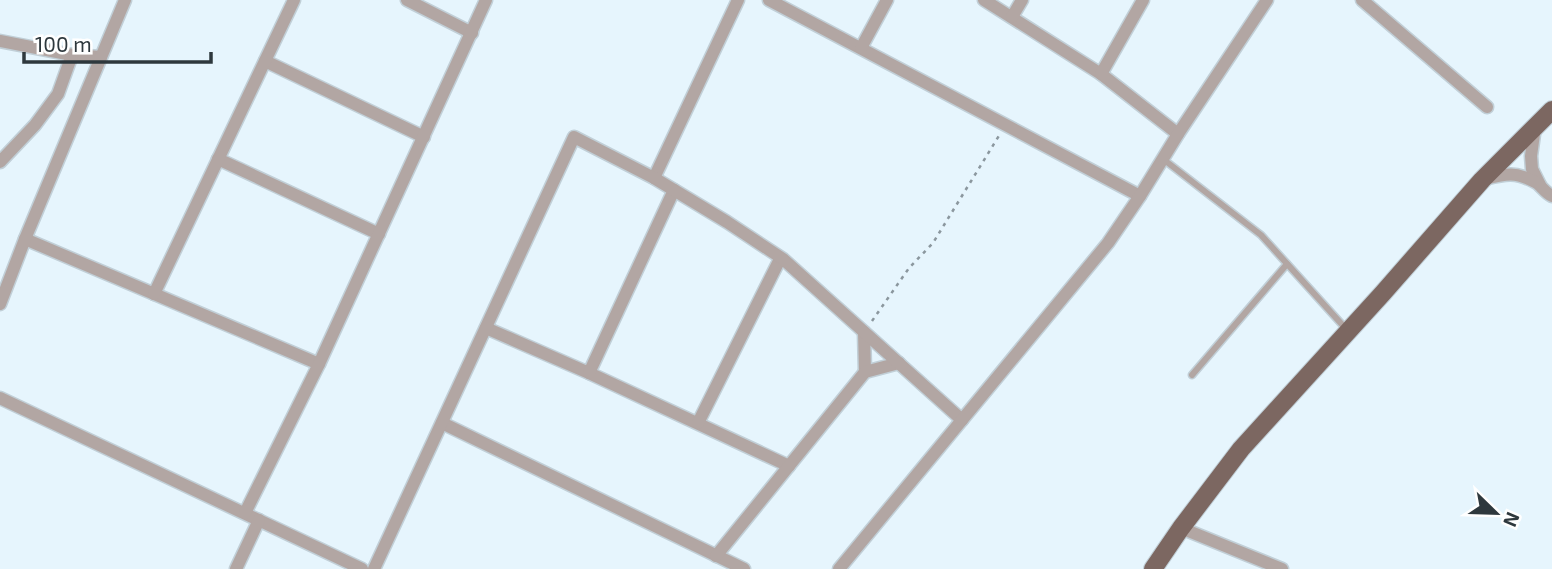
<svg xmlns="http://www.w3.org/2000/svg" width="1552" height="569" font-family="'Exo 2',sans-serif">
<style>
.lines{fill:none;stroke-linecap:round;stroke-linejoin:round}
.lane-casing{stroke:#c1cfd7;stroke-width:9}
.street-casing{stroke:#c1cfd7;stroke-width:15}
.primary-casing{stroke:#c1cfd7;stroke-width:20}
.path{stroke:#8b979e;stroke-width:2.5;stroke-dasharray:3.5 5;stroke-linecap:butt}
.lane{stroke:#b2a6a3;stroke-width:6}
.street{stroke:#b2a6a3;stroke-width:12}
.primary{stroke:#7c6761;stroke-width:18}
</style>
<rect width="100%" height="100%" fill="#e6f5fd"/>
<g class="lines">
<g class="lane-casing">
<g id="lane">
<polyline points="1163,159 1261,235 1347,330"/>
<polyline points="1192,375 1287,264"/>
</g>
</g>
<g class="street-casing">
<g id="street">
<polyline points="407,0 472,33"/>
<polyline points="769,0 1140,196"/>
<polyline points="984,0 1101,74 1178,134"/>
<polyline points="1362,0 1487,107"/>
<polyline points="1012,17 1022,0"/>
<polyline points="0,41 72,55 101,57"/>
<polyline points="861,48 887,0"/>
<polyline points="265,61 424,137"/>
<polyline points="1101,74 1143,0"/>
<polyline points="1535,127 1531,156 1532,169 1540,185"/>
<polyline points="218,159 379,234"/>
<polyline points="0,162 35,125 58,94 72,55"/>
<polyline points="654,178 738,0"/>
<path d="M1484,179C1505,174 1515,171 1535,182C1540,184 1544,192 1552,196"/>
<polyline points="25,239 319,364"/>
<polyline points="154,294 294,0"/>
<polyline points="0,304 25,239 125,0"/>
<polyline points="486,328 589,373 789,466"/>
<polyline points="864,332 865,372"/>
<polyline points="589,373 674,190"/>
<polyline points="0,398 362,569"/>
<polyline points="442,423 744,569"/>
<polyline points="698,423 780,259"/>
<polyline points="245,513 319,364 486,0"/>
<polyline points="1181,528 1282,569"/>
<polyline points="716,556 865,372 899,363"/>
<polyline points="236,569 259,520"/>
<polyline points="374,569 574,137 654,178 727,222 783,259 962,420"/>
<polyline points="839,569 1108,243 1140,196 1178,134 1267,0"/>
</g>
</g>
<g class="primary-casing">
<polyline id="primary" points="1153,569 1181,528 1241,449 1383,293 1482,180 1552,110"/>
</g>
<polyline class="path" points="872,321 909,268 933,243 1000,134"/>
<use href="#lane" class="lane"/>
<use href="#street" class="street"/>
<use href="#primary" class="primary"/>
</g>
<g transform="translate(1496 513) rotate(113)" stroke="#ffffff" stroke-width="5" paint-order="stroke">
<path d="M0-5L12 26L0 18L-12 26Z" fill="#2e383d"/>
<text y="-10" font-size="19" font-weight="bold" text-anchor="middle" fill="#2e383d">N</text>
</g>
<path d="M24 52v10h187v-10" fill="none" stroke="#2e383d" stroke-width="3.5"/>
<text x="35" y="52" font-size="21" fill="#2e383d" stroke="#ffffff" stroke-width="5" paint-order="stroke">100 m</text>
</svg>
